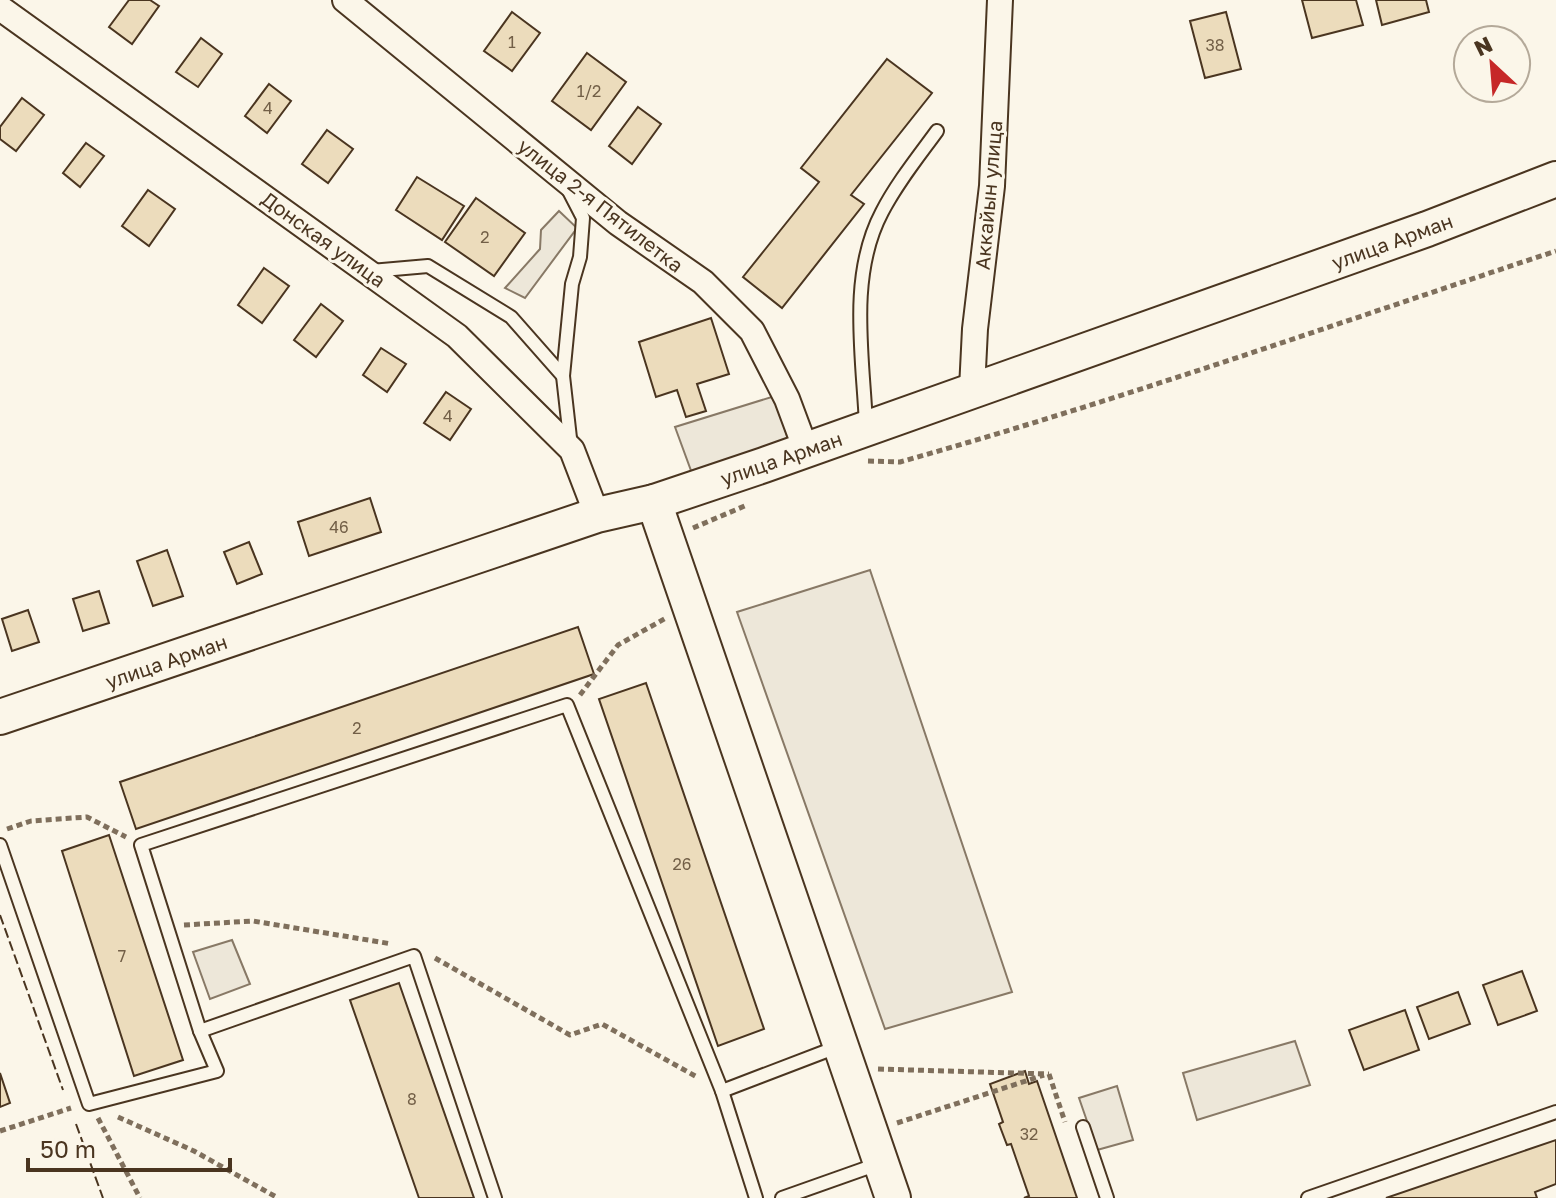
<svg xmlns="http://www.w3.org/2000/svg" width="1556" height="1198" font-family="'Golos Text',sans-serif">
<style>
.parking{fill:#ede7d9;stroke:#887966;stroke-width:2}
.building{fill:#ecdcbc;stroke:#4a3520;stroke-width:2}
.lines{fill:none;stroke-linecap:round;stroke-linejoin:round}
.lane-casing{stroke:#4a3520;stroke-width:16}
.street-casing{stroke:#4a3520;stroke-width:28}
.secondary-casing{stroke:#4a3520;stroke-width:38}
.path{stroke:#7f6f5c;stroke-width:5;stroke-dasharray:6 4;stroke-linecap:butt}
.lane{stroke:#fbf6e9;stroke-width:12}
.street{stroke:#fbf6e9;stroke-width:24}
.secondary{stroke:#fbf6e9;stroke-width:34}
.fence{stroke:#4a3520;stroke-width:2;stroke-dasharray:10 4;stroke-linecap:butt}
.labels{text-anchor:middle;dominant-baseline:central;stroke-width:6;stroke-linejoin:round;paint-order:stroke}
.number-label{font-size:16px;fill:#725f47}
.street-label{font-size:20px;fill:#4a3520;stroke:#fbf6e9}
</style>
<rect width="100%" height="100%" fill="#fbf6e9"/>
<g class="parking">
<polygon points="559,211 577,228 525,298 505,288 540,249 541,230"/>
<polygon points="775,396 790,446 693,476 675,427"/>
<polygon points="870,570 1012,992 885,1029 737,612"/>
<polygon points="232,940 250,984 210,999 193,952"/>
<polygon points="1295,1041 1310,1085 1197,1120 1183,1073"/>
<polygon points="1117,1086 1133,1140 1097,1150 1079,1098"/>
</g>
<g class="building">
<polygon points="129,0 150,0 159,6 132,44 109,27"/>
<polygon points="1302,0 1356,0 1363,25 1312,38"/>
<polygon points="1376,0 1426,0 1429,12 1382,25"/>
<polygon points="512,12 540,33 512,71 484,51"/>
<polygon points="1226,12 1241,69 1205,78 1190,21"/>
<polygon points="201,38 222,54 198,87 176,72"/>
<polygon points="587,53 626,82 591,130 552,101"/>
<polygon points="887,59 932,93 851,195 864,204 782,308 743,277 819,182 801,168"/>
<polygon points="269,84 291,101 267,133 245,116"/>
<polygon points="22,98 44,115 16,151 0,139 0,127"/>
<polygon points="638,107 661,124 632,164 609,146"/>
<polygon points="327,130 353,149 328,183 302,164"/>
<polygon points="86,143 104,156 80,187 63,173"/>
<polygon points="417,177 464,206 442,240 396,210"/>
<polygon points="148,190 175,209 149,246 122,226"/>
<polygon points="476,198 525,233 494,276 445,242"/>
<polygon points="264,268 289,286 262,323 238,305"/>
<polygon points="321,304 343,321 316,357 294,340"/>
<polygon points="711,318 729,374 697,384 706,411 686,417 677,390 656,397 639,342"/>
<polygon points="381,348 406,364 387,392 363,375"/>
<polygon points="446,392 471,409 450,440 424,423"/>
<polygon points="370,498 381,532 309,556 298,522"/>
<polygon points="249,542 262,574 237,584 224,552"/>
<polygon points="167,550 183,596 153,606 137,561"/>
<polygon points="99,591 109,623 83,631 73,599"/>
<polygon points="28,610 39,642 12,651 2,619"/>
<polygon points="578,627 594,674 136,829 120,782"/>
<polygon points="646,683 764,1029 718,1046 599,699"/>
<polygon points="109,835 183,1060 134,1076 62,851"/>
<polygon points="1522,971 1537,1011 1498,1025 1483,985"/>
<polygon points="399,983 474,1198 419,1198 350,1000"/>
<polygon points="1458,992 1470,1024 1429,1039 1417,1007"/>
<polygon points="1405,1010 1419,1050 1364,1070 1349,1030"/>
<polygon points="1025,1071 1029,1084 1037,1081 1077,1198 1024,1198 1029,1196 1011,1144 1007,1145 999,1124 1003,1122 990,1084"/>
<polygon points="0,1073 10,1103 0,1107"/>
<polygon points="1556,1140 1556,1184 1535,1192 1537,1198 1386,1198"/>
</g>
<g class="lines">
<g class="lane-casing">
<g id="lane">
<polyline points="569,191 583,218 580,257 572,284 563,376 571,447"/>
<polyline points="371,271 428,266 511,317 563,376"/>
<path d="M866,425C863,356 848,276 882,212C897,183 918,157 937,131"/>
<polyline points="0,845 89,1104 217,1071 200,1031"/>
<polyline points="722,1091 756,1198"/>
<polyline points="1083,1127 1107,1198"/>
<polyline points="495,1198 414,956 200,1031 141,845 567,705 722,1091 837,1047"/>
<polyline points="782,1198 878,1164"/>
<polyline points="1308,1198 1556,1112"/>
</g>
</g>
<g class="street-casing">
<g id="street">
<polyline points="345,0 618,223 703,282 752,331 787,399 806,450"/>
<polyline points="0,8 457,336 572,450 597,515"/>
<polyline points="972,389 975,329 992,186 1000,0"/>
</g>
</g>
<g class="secondary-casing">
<g id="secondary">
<polyline points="654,502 893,1198"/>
<polyline points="0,717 597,515 654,502 764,465 1427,229 1556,179"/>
</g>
</g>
<g class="path">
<path d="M868,461L900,462C1121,400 1338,323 1556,251"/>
<polyline points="693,528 747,505"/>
<polyline points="580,695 618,645 666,618"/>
<polyline points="7,829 31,821 87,817 126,837"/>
<polyline points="184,925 253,921 392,944"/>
<polyline points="435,958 570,1035 602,1024 697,1077"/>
<polyline points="878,1069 1049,1074"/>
<polyline points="1049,1074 1065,1122"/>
<polyline points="118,1117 194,1151 278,1198"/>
<polyline points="98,1118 140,1198"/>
<polyline points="897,1123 1044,1075"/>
<polyline points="0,1131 71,1108"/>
</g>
<use href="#lane" class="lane"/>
<use href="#street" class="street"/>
<use href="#secondary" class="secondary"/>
<g class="fence">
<polyline points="0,915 63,1090"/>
<polyline points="76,1124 103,1198"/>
</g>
</g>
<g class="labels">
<g class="number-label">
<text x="512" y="42">1</text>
<text x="1215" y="45">38</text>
<text x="589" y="91">1/2</text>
<text x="268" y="108">4</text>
<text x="485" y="237">2</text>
<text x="448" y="416">4</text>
<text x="339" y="527">46</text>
<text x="357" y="728">2</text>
<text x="682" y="864">26</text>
<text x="122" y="956">7</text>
<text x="412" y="1099">8</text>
<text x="1029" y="1134">32</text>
</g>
<g class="street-label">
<text transform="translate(988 195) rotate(-85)">Аккайын улица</text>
<text transform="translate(601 205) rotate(38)">улица 2-я Пятилетка</text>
<text transform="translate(324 239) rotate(36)">Донская улица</text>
<text transform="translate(1392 241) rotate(-20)">улица Арман</text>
<text transform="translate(781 458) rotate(-19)">улица Арман</text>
<text transform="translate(166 661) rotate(-19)">улица Арман</text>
</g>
</g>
<g transform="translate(1492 64) rotate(334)"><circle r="38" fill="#fbf6e9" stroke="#b4a999" stroke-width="2"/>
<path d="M0-6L14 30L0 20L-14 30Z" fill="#c62828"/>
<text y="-12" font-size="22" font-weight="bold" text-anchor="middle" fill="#4a3520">N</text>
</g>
<path d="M28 1158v12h202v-12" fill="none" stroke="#4a3520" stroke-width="4"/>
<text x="40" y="1158" font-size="24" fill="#4a3520" stroke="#fbf6e9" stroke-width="6" paint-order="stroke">50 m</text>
</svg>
